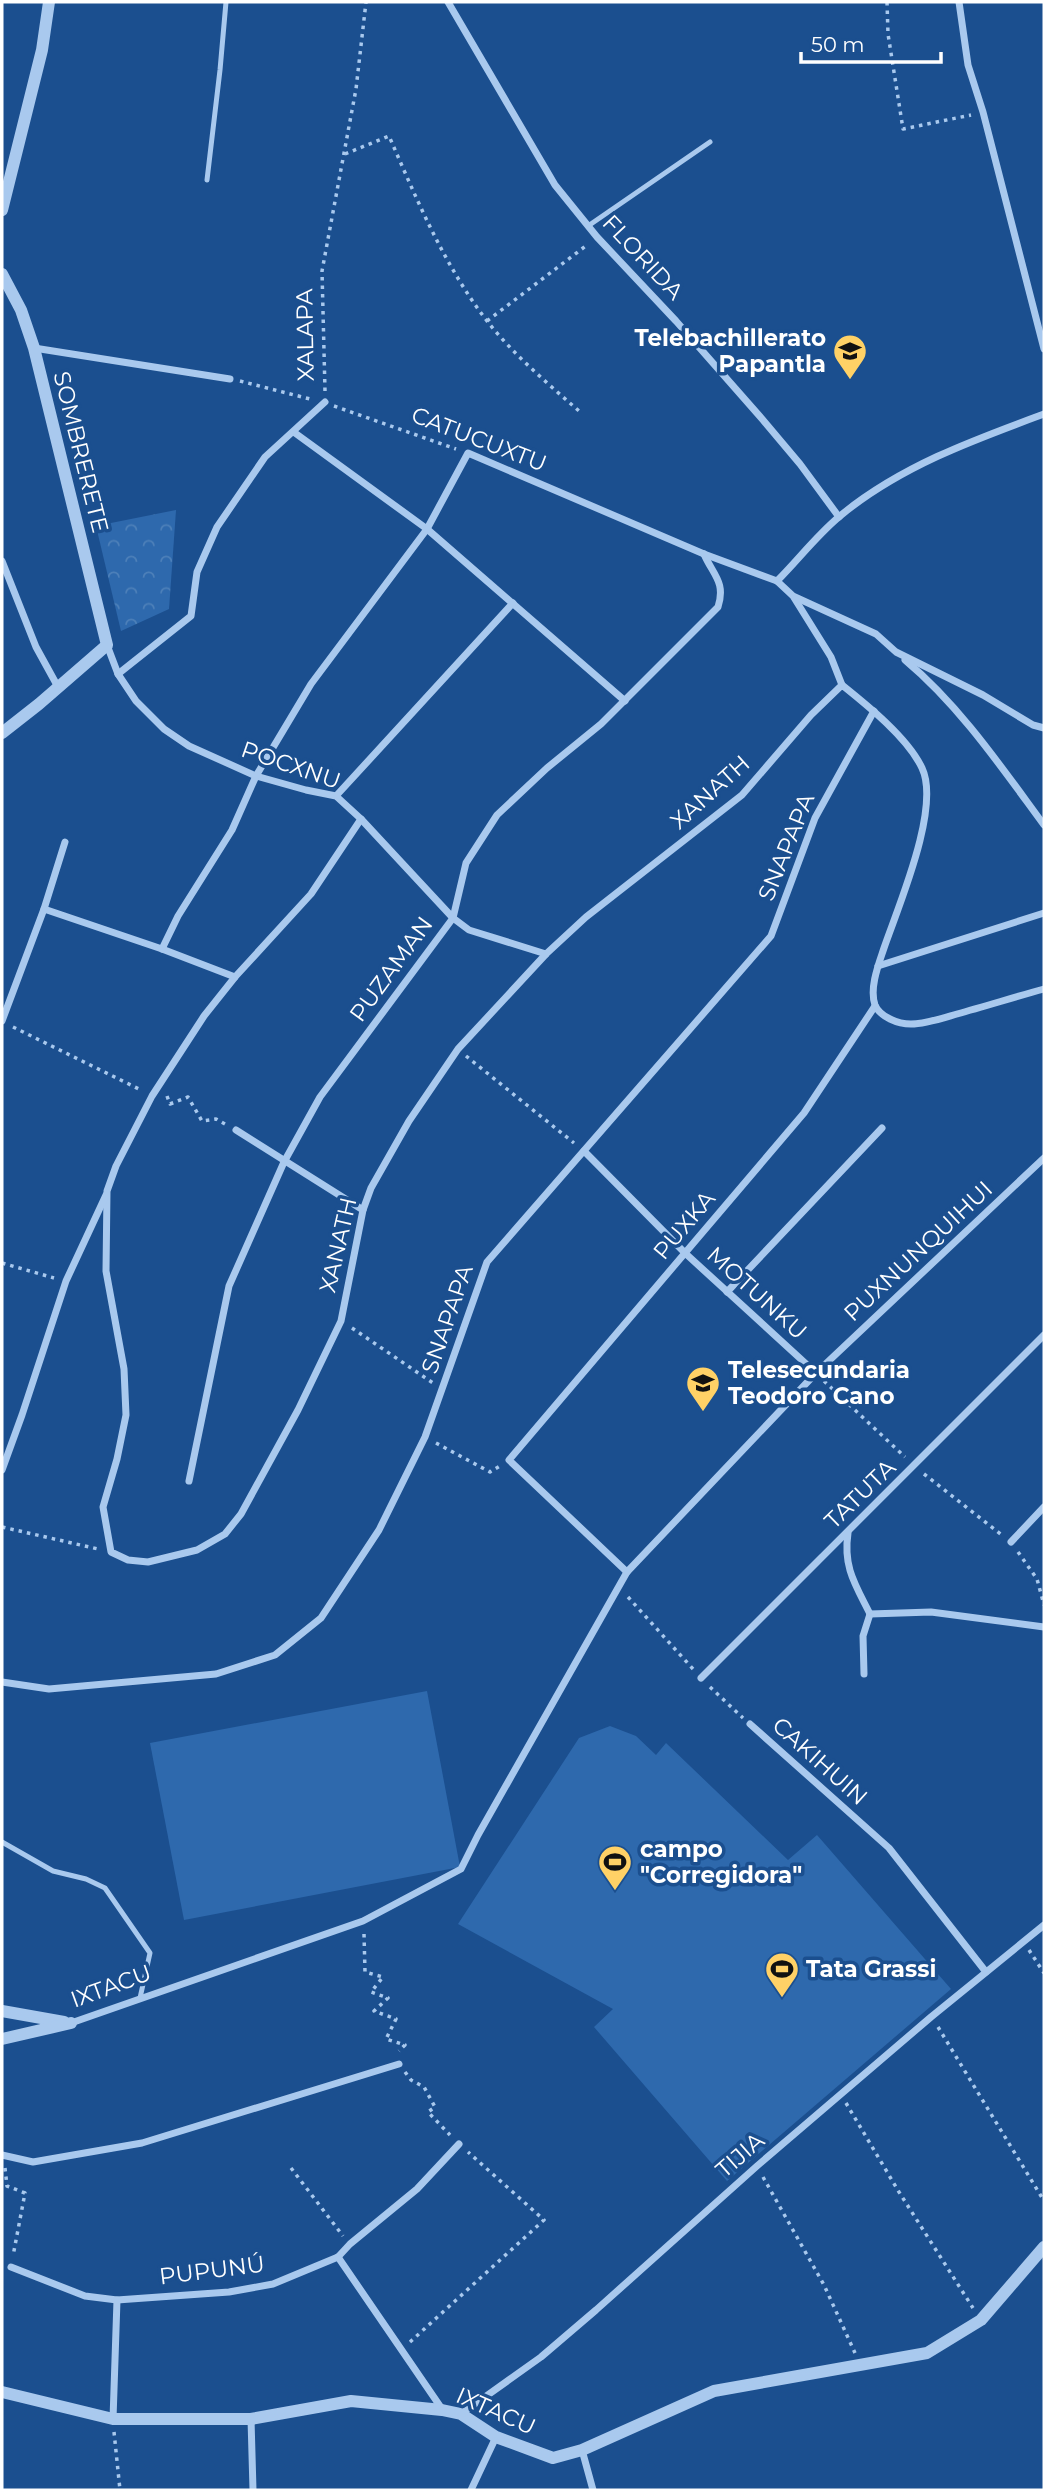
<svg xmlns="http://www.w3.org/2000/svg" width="1046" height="2492" font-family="Montserrat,sans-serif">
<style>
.park{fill:url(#park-crowns)}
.pitch{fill:#2e69ad}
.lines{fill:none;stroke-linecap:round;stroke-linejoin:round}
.path{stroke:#a9c9ee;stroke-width:3.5;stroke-dasharray:3.5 5;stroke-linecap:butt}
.service{stroke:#a9c9ee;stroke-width:5}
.minor{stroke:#a9c9ee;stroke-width:7}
.tertiary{stroke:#a9c9ee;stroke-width:12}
.labels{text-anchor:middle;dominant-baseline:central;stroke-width:7;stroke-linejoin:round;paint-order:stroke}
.street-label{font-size:23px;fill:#fff;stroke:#1b4f8f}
.poi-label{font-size:23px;font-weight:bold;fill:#fff;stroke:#1b4f8f;text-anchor:start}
</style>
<defs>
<pattern id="park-crowns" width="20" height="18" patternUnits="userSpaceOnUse" patternTransform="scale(1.75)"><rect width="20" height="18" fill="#2e69ad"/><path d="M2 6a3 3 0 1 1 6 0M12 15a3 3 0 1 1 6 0" fill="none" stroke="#4d80b9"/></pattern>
</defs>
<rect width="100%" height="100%" fill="#1b4f8f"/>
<polygon class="park" points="176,510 169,609 121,631 96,526"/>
<g class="pitch">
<polygon points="427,1691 460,1867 184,1920 150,1743"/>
<polygon points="610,1726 636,1736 656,1755 666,1743 788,1860 817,1835 951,1989 727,2181 594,2027 613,2009 458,1924 579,1738"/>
</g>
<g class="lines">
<g class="path">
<polyline points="887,2 888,34 903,129 971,115"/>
<path d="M345,154L389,136C417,200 444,265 487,321C513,354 547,383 579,411"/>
<polyline points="487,321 587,245"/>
<polyline points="240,381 310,399"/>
<polyline points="325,391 322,271 356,89 366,2"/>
<polyline points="334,406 456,449"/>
<polyline points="13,1027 141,1090"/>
<polyline points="466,1056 574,1143"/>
<polyline points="167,1096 170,1104 188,1097 202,1121 216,1119 225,1124"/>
<polyline points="2,1263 54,1278"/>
<polyline points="352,1328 433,1383"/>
<polyline points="824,1381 905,1457"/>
<polyline points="436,1443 490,1472 500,1466"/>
<polyline points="924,1474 1003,1536"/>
<polyline points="2,1527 98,1549"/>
<polyline points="1018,1552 1037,1579 1044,1605"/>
<polyline points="628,1597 693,1669"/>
<polyline points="710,1687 743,1718"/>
<polyline points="364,1934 365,1972 383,1977 371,1992 388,1998 374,2011 396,2019 386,2039 405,2045 399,2051"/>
<polyline points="1029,1950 1044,1973"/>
<polyline points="938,2027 1044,2201"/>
<polyline points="405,2072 411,2080 424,2087 435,2107 428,2112 450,2135"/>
<polyline points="846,2103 899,2192 973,2308"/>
<polyline points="5,2168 7,2186 25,2193 13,2256"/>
<polyline points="291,2168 343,2236"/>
<polyline points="763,2177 824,2285 855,2353"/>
<polyline points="410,2342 544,2220 468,2152"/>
<polyline points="114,2432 120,2490"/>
</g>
<g class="service">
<polyline points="207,180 220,70 226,2"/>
<polyline points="588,226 710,142"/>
<polyline points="2,1842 53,1871 86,1879 105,1888 150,1953 140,1998"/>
</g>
<g class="minor">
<polyline points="448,2 555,185 597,237 676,321 763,420 800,464 839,517"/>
<polyline points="959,2 968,65 983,112 1044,349"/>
<polyline points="34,348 230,379"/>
<polyline points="295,433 427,529 625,701"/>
<polyline points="2,561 36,647 58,687"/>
<path d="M777,581C798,560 817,535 840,516C899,467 973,440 1044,414"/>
<polyline points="795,597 876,634 896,652 983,695 1033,725 1044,728"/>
<polyline points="107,645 118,674 136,701 164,729 189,746 256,776 306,790 336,796 361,819 453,918 469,930 546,954"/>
<path d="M905,660C960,706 1002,768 1044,825"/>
<polyline points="118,674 191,616 197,572 217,527 265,457 325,402"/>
<polyline points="336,796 513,603"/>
<path d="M361,819L311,894L235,977L204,1016L152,1096L116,1166L107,1191L106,1271L124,1369L126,1415L117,1459L103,1507L111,1552L128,1560L148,1562L197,1550L225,1534L241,1514L298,1410L341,1321L363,1210L371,1188L409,1121L458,1049L546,954L586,917L742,795L811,715L842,685C867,705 908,738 922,768C941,808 898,907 884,948C879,963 869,988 875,1005C880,1017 898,1024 911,1024C925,1024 943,1018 957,1014C986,1006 1015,997 1044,989"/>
<polyline points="44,909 162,949 235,977"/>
<polyline points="162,949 178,916 232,830 256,776 311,684 427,529 468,453 704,554 777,581 793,596 831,657 842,685"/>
<polyline points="878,966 1044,913"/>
<polyline points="2,1021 44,909 65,842"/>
<polyline points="236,1130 363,1210"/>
<polyline points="584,1151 685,1253 816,1373"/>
<polyline points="727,1292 882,1128"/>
<polyline points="2,1470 22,1415 66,1281 106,1195"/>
<path d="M189,1481L229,1286L284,1162L320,1097L453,918L466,863L497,815L547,768L601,724L718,607C726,582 713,575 704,554"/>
<path d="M848,1533C843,1567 855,1584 870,1614"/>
<polyline points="1011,1542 1044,1507"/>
<polyline points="627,1572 509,1460 804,1113 875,1006"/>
<polyline points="870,1614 931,1612 1044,1627"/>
<polyline points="864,1674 863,1636 870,1614"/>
<polyline points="701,1678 1044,1335"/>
<polyline points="2,1682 49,1689 216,1674 275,1655 321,1618 379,1530 425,1437 487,1262 771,936 815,818 874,711"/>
<polyline points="750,1724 889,1848 986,1972"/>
<polyline points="71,2023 363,1921 461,1869 478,1835 627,1572 816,1373 1044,1158"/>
<polyline points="2,2155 33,2162 142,2143 399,2064"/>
<polyline points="338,2257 442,2409"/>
<polyline points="11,2267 85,2296 117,2300 229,2292 273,2284 338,2257 350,2244 417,2189 459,2144"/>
<polyline points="461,2414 541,2357 596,2310 757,2166 931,2017 1044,1925"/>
<polyline points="113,2419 117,2300"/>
<polyline points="251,2419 253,2490"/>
<polyline points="582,2450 593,2490"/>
<polyline points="471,2490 496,2437"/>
</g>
<g class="tertiary">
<polyline points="2,210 42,50 49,2"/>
<polyline points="2,274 21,310 34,348 107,645 39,704 2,733"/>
<polyline points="2,2011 64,2022"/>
<polyline points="2,2039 71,2023"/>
<polyline points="2,2392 113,2419 251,2419 351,2401 442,2410 461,2414 496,2437 553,2458 582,2450 714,2391 927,2353 981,2320 1044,2247"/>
</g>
</g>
<defs>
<g id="university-pin" transform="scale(1.75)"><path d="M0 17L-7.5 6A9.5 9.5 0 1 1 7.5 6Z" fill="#ffd166" stroke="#1b4f8f"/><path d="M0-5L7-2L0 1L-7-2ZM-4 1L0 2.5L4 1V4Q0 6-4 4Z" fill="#111"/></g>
<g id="school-pin" transform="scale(1.75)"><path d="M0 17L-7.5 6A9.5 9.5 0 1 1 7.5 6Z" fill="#ffd166" stroke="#1b4f8f"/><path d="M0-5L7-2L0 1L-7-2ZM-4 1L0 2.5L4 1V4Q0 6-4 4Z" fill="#111"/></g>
<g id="stadium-pin" transform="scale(1.75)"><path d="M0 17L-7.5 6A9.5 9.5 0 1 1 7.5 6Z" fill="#ffd166" stroke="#1b4f8f"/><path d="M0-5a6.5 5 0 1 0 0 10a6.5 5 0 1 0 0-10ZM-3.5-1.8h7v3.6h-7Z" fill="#111"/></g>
</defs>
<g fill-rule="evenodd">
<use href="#university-pin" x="850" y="351"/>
<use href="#school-pin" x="703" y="1383"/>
<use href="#stadium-pin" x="615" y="1862"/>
<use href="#stadium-pin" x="782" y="1969"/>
</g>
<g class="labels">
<g class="street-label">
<text transform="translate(643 257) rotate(47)">FLORIDA</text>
<text transform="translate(305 335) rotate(-91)">XALAPA</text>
<text transform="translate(479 439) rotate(21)">CATUCUXTU</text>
<text transform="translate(81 452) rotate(76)">SOMBRERETE</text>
<text transform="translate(291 765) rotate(19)">POCXNU</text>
<text transform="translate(710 792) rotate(-42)">XANATH</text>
<text transform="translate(786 847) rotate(-68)">SNAPAPA</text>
<text transform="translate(391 969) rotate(-54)">PUZAMAN</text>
<text transform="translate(684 1225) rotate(-50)">PUXKA</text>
<text transform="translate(338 1245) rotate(-77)">XANATH</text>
<text transform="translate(918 1251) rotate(-43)">PUXNUNQUIHUI</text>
<text transform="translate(757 1293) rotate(42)">MOTUNKU</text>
<text transform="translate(447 1319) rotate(-71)">SNAPAPA</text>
<text transform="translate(860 1494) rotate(-44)">TATUTA</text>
<text transform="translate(820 1761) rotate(42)">CAKIHUIN</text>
<text transform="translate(111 1986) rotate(-20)">IXTACU</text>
<text transform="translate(740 2155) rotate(-41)">TIJIA</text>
<text transform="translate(212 2270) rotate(-7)">PUPUNÚ</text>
<text transform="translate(496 2411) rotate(24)">IXTACU</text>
</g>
<g class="poi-label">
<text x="826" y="338" text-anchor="end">Telebachillerato<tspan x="826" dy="26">Papantla</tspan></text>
<text x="728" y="1370">Telesecundaria<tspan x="728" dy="26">Teodoro Cano</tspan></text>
<text x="640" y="1849">campo<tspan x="640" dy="26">"Corregidora"</tspan></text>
<text x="806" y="1969">Tata Grassi</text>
</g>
</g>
<rect width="1046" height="2492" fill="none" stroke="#ffffff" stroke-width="7"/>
<path d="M801 52v10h140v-10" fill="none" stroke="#ffffff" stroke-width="3.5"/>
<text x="811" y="52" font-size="21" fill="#ffffff" stroke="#1b4f8f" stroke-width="5" paint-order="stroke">50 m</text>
</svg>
